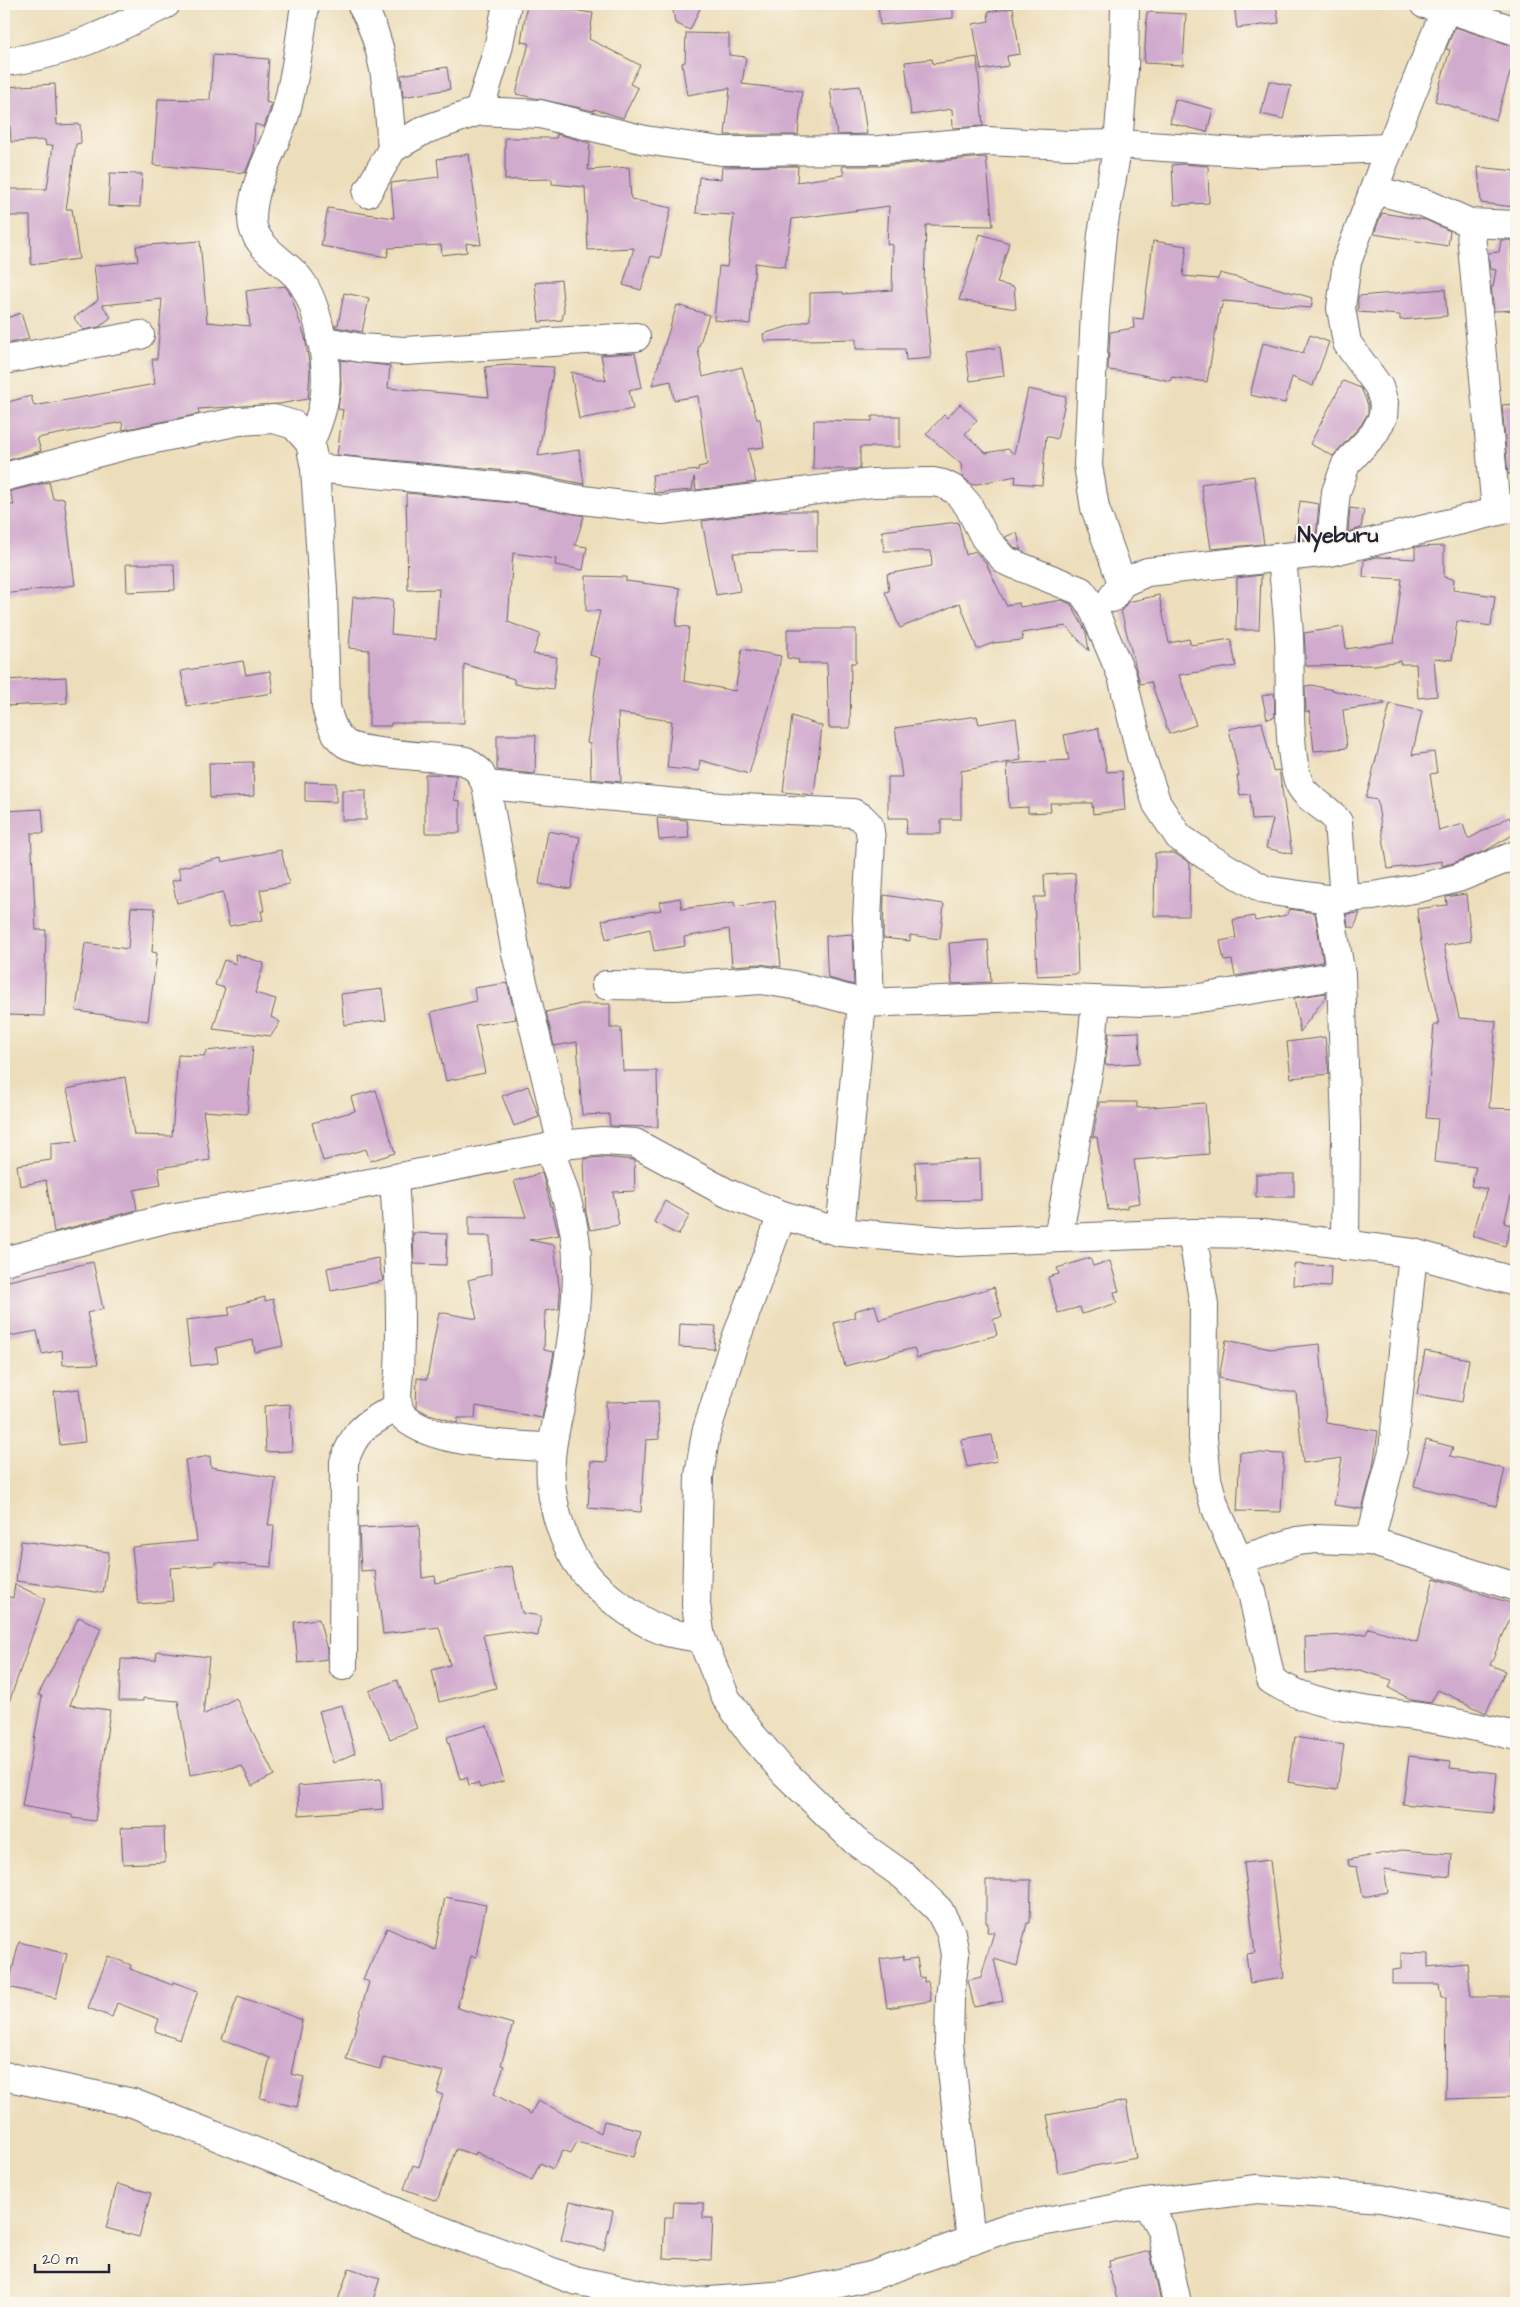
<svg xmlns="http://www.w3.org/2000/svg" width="1520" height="2307" font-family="'Architects Daughter',sans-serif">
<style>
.building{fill:#d1abce}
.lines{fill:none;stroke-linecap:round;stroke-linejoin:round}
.minor-casing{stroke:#696468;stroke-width:30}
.minor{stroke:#fff;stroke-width:28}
.labels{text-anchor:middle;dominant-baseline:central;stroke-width:4;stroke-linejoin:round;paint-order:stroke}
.quarter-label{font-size:21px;font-weight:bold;fill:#22223b;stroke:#fbf7ec}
</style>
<rect width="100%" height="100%" fill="#fbf7ec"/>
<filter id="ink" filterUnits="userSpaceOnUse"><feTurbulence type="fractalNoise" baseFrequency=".02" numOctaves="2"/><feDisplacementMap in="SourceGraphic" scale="10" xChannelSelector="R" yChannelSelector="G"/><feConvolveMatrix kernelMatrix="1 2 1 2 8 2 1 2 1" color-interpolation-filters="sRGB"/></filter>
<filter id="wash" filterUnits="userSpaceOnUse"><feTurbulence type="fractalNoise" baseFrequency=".0096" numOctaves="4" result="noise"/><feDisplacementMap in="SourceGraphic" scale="20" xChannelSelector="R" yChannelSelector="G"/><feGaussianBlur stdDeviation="1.12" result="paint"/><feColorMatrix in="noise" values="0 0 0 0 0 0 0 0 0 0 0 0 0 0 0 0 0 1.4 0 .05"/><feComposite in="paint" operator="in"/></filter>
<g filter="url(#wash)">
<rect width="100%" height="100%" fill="#eddebb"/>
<g id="blocks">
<g class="building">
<polygon points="527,4 593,13 589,39 640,65 630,84 638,88 623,118 594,109 594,111 516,94 529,43 521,42"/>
<polygon points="672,4 702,4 690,30 675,23"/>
<polygon points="878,4 953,4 953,18 880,25"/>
<polygon points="1234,4 1276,4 1279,23 1237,28"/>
<polygon points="1013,8 1020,54 1007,56 1008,66 981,70 973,24 989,21 988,12"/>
<polygon points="1147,12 1186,14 1183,65 1144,63"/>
<polygon points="1455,27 1516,47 1516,72 1511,70 1496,120 1435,101 1450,50 1446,49"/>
<polygon points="686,33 729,34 729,55 746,57 742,84 802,91 798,135 725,135 730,88 687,95 682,63 685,62"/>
<polygon points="213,55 269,59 266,102 272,104 264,127 255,124 253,154 245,173 153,165 158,99 210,100"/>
<polygon points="977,57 983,126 953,128 952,109 911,115 905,62 932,59 933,64"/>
<polygon points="447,67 450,89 403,97 401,75"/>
<polygon points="1269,81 1291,86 1283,119 1261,114"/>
<polygon points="55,84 57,125 80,124 81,143 76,144 66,209 72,209 79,259 31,265 30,216 4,216 4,189 47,189 53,145 46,146 45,140 11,142 10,126 4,126 4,87"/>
<polygon points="860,86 867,134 837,135 830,89"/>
<polygon points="1175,99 1213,109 1207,132 1170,123"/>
<polygon points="557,134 590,143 588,170 629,167 631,199 671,208 660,258 651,256 641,290 623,285 634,248 588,250 585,187 552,184 552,179 505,180 505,138 556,138"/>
<polygon points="469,154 481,245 466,243 467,252 442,255 441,245 389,248 387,257 321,246 328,208 394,218 391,183 439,177 437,159"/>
<polygon points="986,157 993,226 926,225 924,283 931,358 906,360 905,349 856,349 856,339 764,341 763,334 810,320 810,293 843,292 843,294 892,290 893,245 887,244 889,206 792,219 785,267 755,263 750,324 714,320 719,266 727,267 734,215 696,213 699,177 721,179 722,167 798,166 797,182 844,175 842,166 880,166"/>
<polygon points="1183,164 1208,166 1209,203 1174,205 1172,165"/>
<polygon points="1478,167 1516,171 1514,207 1481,203"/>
<polygon points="110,173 142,174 140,207 108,206"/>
<polygon points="1382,213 1426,220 1450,231 1448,246 1374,234"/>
<polygon points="980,234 1009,243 997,283 1014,287 1016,309 959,300"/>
<polygon points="1501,240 1511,240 1516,310 1494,311 1491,287 1493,287 1496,270 1490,269 1488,253 1499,252"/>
<polygon points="200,241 207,322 250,326 246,291 285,286 290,293 305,337 310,370 308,399 279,404 198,409 199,414 123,430 122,422 37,438 41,451 5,461 4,403 31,396 34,406 155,384 152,359 157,359 162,299 102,305 111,317 99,327 83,330 74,318 98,300 94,266 138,261 136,246"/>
<polygon points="1153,241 1187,246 1183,276 1218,279 1220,273 1313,298 1311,308 1223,301 1221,309 1220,308 1207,382 1172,377 1170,381 1134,373 1108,370 1110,332 1134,328 1133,318 1143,319"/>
<polygon points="561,280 564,310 562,320 539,322 535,283"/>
<polygon points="1445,289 1447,316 1400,320 1400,315 1358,312 1358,296"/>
<polygon points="344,293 369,298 362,332 335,327 335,325 338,325"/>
<polygon points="677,305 709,315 698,349 703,377 742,367 757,419 760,419 764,447 748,449 756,482 696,490 694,477 692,490 654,493 652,475 699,470 698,467 707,465 698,396 674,400 671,381 652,385"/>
<polygon points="21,313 29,339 4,344 4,319"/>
<polygon points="1310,335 1329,342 1313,386 1292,377 1285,403 1250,395 1263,343 1303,353"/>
<polygon points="1000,347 1004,376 970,381 966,352"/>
<polygon points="635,353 642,387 629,390 633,409 579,419 571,372 606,381 601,355"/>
<polygon points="340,360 390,366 388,388 489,397 485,367 507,365 554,367 538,456 579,450 584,484 528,473 337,455 343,410 338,409 341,386"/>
<polygon points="1343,381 1361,388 1368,405 1368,413 1361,425 1333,456 1310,444"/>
<polygon points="1028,389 1066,397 1057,439 1046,436 1042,485 1015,483 1016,476 972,485 963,477 961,464 926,434 944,415 947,418 960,404 977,420 965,434 986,453 1008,449 1014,454"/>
<polygon points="1516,404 1516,474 1508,474 1502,405"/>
<polygon points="872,416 900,416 900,447 860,447 860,469 813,469 814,420 872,421"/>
<polygon points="1254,476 1264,544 1211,549 1201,484"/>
<polygon points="49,482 53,499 64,498 75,585 4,594 4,504 14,505 10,491"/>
<polygon points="406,493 524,504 584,516 575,545 587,547 583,570 555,565 556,559 513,553 508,622 540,634 533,654 557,657 553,689 514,684 514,679 464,664 464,723 391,723 391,726 369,726 369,650 349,648 353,597 393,600 391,634 436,639 439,589 408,590"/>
<polygon points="1300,501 1319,504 1316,538 1295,540"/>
<polygon points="1350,508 1364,510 1361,528 1348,532"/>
<polygon points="774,511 817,511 817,551 733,553 740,591 716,595 702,521"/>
<polygon points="958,522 966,555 975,551 986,563 1006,605 1019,603 1020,607 1062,600 1071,604 1086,632 1089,651 1066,626 1022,633 1023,640 993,643 977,649 960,603 900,628 885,592 889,591 887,574 932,566 931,551 884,551 882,531"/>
<polygon points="1017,532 1021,550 1015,548 1005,537"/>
<polygon points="1444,546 1444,577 1454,579 1453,590 1495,596 1491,626 1457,621 1452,660 1434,658 1437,696 1418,698 1416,664 1400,664 1400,661 1375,665 1306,666 1304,633 1343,627 1346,649 1394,642 1402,579 1363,577 1364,560 1377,557 1415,559 1415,547"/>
<polygon points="126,564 174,564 175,590 127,592"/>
<polygon points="1261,575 1259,630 1236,630 1237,578"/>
<polygon points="586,576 626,577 626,581 680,588 676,626 689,627 684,681 735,691 742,649 781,656 775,688 749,774 700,760 699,771 667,768 672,721 618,713 621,782 591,779 590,744 587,743 600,658 590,655 600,611 586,611"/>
<polygon points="1159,595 1169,643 1189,639 1191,645 1231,639 1236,666 1179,675 1196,725 1169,734 1151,682 1140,684 1121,611 1128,602"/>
<polygon points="787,629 856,629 856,663 851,663 850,728 829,728 827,663 798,663 799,660 787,658"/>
<polygon points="243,661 246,675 270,671 273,693 187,706 181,671"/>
<polygon points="66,677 67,703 4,706 4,680"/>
<polygon points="1312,685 1385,703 1385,704 1343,710 1347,748 1314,751 1310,715 1309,711 1306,712 1305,686"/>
<polygon points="1274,693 1275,717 1267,719 1262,696"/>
<polygon points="1390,704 1422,711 1412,755 1434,752 1437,773 1430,774 1439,831 1463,824 1468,839 1509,817 1516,833 1485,851 1453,863 1442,866 1442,861 1388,869 1377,800 1366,798"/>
<polygon points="792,716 822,726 814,795 783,792"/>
<polygon points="977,716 979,724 1016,718 1021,760 961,771 961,819 941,819 941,834 906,834 907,818 888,818 888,777 902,777 895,728"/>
<polygon points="1262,722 1273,771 1279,770 1292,854 1266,848 1273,819 1252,820 1250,794 1240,795 1237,776 1239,776 1229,729"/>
<polygon points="1098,728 1107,772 1122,771 1125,810 1093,814 1092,803 1050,803 1051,812 1028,813 1028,807 1009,808 1007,764 1069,760 1064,735"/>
<polygon points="497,735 536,735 535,774 497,770"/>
<polygon points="253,762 254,796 210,798 209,763"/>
<polygon points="425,774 456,775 454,800 460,801 460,833 425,833"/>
<polygon points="305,782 336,783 336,802 305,801"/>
<rect x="342" y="790" width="24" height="30"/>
<polygon points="42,809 44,833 31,833 36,930 46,930 44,1016 4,1015 4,811"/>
<polygon points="657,818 687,820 689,838 659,840"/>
<polygon points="548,831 580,837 571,889 539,884"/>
<polygon points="281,850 289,884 260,890 264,911 261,911 263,920 229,926 223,892 177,903 172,881 181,879 178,868 221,858 222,862"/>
<polygon points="1155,853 1174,853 1190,863 1189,916 1154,916"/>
<polygon points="1075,873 1078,974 1037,976 1034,897 1045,897 1044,875"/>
<polygon points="1466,894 1471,941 1444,945 1459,1018 1496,1021 1489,1108 1516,1109 1516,1175 1504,1223 1511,1225 1505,1246 1472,1236 1487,1189 1471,1186 1476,1167 1434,1162 1438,1119 1426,1118 1434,1025 1439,1025 1421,943 1417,909 1447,905 1446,897"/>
<polygon points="884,895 944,904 940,939 910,935 910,941 883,938"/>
<polygon points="680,898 682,909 734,902 735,907 775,901 781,967 760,964 732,966 729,929 684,937 685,946 654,951 650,929 606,939 602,920 661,910 659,902"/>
<polygon points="131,907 155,908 152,952 157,953 148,1021 76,1011 85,943 128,949"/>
<polygon points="1289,909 1315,913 1323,962 1235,976 1232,960 1224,961 1220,941 1236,938 1233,920 1254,916 1255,921 1287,915"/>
<polygon points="1360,913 1354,928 1348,926 1346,914"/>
<polygon points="852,934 854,985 828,978 827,966 826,936"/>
<polygon points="988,940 991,982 952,984 949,943"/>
<polygon points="235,954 264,963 255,993 276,999 271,1017 280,1022 271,1036 213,1029 225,988 215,985 224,960 236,964"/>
<polygon points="507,983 516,1019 475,1025 485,1073 446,1081 431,1012 476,1001 474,988"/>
<polygon points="382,989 386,1020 344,1025 341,994"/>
<polygon points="1326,993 1326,996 1300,1032 1294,998"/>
<polygon points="581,1004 610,1004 610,1028 621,1028 623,1071 657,1071 658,1127 610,1126 609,1114 582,1115 577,1042 554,1046 546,1012"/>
<polygon points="1139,1032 1140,1063 1105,1065 1109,1033"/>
<polygon points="1325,1037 1329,1074 1291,1078 1287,1042"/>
<polygon points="253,1046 247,1114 203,1111 210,1160 158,1168 161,1185 134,1190 137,1210 54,1232 46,1180 20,1186 17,1165 51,1160 51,1143 78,1141 67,1089 125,1077 134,1135 172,1136 178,1055 204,1056 206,1051"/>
<polygon points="528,1086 539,1117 514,1126 502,1096"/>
<polygon points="376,1090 395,1153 370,1161 366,1149 323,1161 312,1123 355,1111 351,1097"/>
<polygon points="1099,1102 1137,1102 1137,1108 1205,1103 1209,1154 1134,1160 1140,1203 1127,1205 1127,1208 1108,1210 1097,1137 1093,1137"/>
<polygon points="602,1157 634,1160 635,1191 613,1192 619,1225 590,1230 586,1213 584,1159"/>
<polygon points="980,1159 981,1200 917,1201 915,1162"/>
<polygon points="542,1173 559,1235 529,1240 554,1245 560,1294 559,1309 545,1311 544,1350 554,1352 542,1418 476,1406 475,1418 458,1418 458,1423 426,1413 416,1407 417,1378 427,1379 439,1312 477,1319 468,1280 491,1274 490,1236 469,1236 469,1216 526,1217 514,1181"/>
<rect x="1256" y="1174" width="38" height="23"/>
<polygon points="665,1201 690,1215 678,1235 654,1222"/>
<polygon points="413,1233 447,1234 446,1265 414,1264"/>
<polygon points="378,1258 383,1281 331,1291 327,1268"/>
<polygon points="1090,1258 1093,1266 1110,1261 1119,1291 1114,1292 1117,1303 1082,1314 1080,1307 1058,1313 1048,1277 1059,1274 1057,1268"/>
<polygon points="93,1262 103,1309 87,1313 98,1364 63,1365 62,1350 42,1354 37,1331 4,1337 4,1282"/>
<polygon points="1294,1264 1331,1266 1330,1287 1293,1285"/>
<polygon points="994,1287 1002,1317 993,1319 997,1335 917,1358 914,1348 845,1366 834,1323 856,1317 854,1311 875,1305 879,1320"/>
<polygon points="265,1297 265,1301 273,1299 283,1346 255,1352 253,1340 216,1348 218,1363 191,1366 186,1320 230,1315 228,1307"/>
<polygon points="680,1324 716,1326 714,1349 679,1347"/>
<polygon points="1226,1340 1271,1349 1320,1344 1326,1423 1378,1431 1373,1468 1362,1509 1334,1505 1342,1458 1303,1463 1296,1392 1288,1392 1219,1378"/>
<polygon points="1425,1351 1469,1359 1462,1402 1417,1394"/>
<polygon points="79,1389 85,1442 60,1445 54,1392"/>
<polygon points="658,1401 659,1439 646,1440 641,1512 588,1508 591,1461 607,1462 606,1402"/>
<polygon points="290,1404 292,1451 266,1452 264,1406"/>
<polygon points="992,1435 997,1461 967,1467 961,1440"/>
<polygon points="1426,1440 1453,1447 1450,1456 1505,1469 1496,1506 1414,1486"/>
<polygon points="1240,1452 1284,1454 1281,1512 1237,1511"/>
<polygon points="210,1456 211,1467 276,1478 268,1525 274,1525 271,1567 215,1562 215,1565 170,1568 173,1601 138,1604 132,1547 197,1541 185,1460"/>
<polygon points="419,1525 422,1578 435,1576 436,1583 512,1566 522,1613 541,1616 538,1636 509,1631 483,1635 496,1688 439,1702 432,1670 450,1665 439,1627 383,1634 375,1570 361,1571 359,1528"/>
<polygon points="21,1541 109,1552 103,1593 16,1581"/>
<polygon points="1434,1578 1516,1605 1490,1665 1505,1671 1486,1713 1438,1690 1430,1703 1412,1700 1389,1688 1392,1680 1360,1670 1306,1673 1305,1637 1366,1634 1369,1628 1417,1642"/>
<polygon points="15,1584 45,1599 7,1708 4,1708 4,1595 13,1598"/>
<polygon points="79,1617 101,1628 70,1705 110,1710 95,1821 72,1818 72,1815 22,1806 42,1696 38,1695"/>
<polygon points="319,1619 327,1650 327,1659 298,1663 294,1622"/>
<polygon points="157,1651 209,1657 203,1715 236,1698 274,1775 252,1786 242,1766 190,1775 178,1701 143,1698 143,1701 119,1701 121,1659 156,1660"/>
<polygon points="397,1680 417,1728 390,1739 369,1691"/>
<polygon points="342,1705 355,1753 333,1763 319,1711"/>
<polygon points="487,1725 504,1781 480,1788 478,1783 469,1785 467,1777 460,1779 447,1737"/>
<polygon points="1295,1737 1344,1745 1337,1790 1288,1782"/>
<polygon points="1409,1756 1451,1761 1450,1768 1497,1773 1493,1813 1403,1804"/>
<polygon points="381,1779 383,1809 299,1815 298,1786"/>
<polygon points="164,1827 165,1862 123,1864 121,1828"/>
<polygon points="1402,1850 1452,1854 1450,1877 1384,1869 1388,1892 1363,1897 1357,1867 1349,1866 1348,1860"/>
<polygon points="1270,1860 1284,1978 1250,1983 1246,1954 1255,1953 1244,1863"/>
<polygon points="986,1880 1031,1880 1030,1923 1027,1923 1017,1966 994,1959 1003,2001 974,2007 968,1980 981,1977 994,1932 987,1932 988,1923 986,1923"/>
<polygon points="445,1897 486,1905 476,1957 471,1956 457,2008 513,2024 501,2065 504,2066 494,2094 531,2114 538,2100 601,2133 604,2121 641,2130 634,2157 577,2142 571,2153 563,2150 553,2169 540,2163 532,2180 476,2152 475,2155 456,2149 437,2201 404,2189 413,2165 419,2167 443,2095 437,2093 444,2072 383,2058 380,2069 346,2060 369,1982 363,1979 387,1928 435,1950"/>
<polygon points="19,1942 67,1954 56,1998 8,1987"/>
<polygon points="1401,1953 1428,1954 1428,1967 1467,1963 1471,1997 1512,1997 1511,2097 1445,2099 1446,1998 1441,1998 1439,1984 1392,1984 1392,1970 1401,1969"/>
<polygon points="108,1956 131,1965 130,1969 172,1985 173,1982 198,1991 180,2040 155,2031 159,2019 117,2003 112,2017 88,2008"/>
<polygon points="903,1956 904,1960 917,1958 920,1978 924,1977 924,1982 928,1981 931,2001 887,2008 880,1959"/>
<polygon points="238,1996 302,2020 291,2074 304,2077 297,2107 260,2098 270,2058 222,2039"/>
<polygon points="1126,2101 1136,2158 1058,2173 1047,2115"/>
<polygon points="117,2184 151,2193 139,2237 106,2228"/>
<polygon points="570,2201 613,2211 604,2250 561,2240"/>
<polygon points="674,2202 703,2203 703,2218 713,2218 711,2260 663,2258 665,2217 673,2217"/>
<polygon points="1150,2251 1161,2303 1118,2303 1108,2267 1110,2267 1109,2261"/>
<polygon points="349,2268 380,2278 372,2303 337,2303"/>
</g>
</g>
</g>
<g filter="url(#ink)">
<use href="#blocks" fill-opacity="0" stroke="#696468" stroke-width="1"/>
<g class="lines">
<g class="minor-casing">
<g id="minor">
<path d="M305,4C300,41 295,79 285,115C274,149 252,184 252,219C252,244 280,259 295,274C319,298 330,367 324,400C322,415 316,428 310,443"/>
<path d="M361,4C387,48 388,99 392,149"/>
<polyline points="1424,4 1446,8 1516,31"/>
<path d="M4,62C65,55 112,31 166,4"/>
<polyline points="479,111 498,49 507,4"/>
<polyline points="1374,190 1425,203 1470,223 1516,225"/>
<polyline points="367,193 392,149 424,130 479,111 540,114 645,140 721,151 879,150 986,141 1068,145 1118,144 1254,153 1390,148"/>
<polyline points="1470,223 1496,511"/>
<polyline points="321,340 360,348 404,351 636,337"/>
<polyline points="4,360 140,335"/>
<polyline points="315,468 526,489 575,499 662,510 872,483 933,482 943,484 955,490 968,505 985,538 1006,561 1081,591 1092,606 1122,676 1141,756 1157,804 1179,837 1211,859 1265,890 1328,899 1373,896 1419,888 1458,878 1516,855"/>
<path d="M4,477L131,444L239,421L274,419L294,425L310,443L315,468L323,590L326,706C329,720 334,736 346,744C362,754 441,757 466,761L479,771L486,785L516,953L562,1145"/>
<polyline points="1330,552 1336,492 1346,464 1374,434 1383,417 1384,403 1379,387 1347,343 1341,308 1347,262 1383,165 1446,8"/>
<path d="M1282,557C1284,584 1288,611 1289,637C1291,672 1286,757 1300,785C1309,802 1329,807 1338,822L1344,899"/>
<polyline points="1122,583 1095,508 1088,465 1095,311 1102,234 1118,144 1124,69 1125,4"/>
<polyline points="1112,598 1122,583 1147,572 1330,552 1516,507"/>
<polyline points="486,785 721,807 853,813 861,817 869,825 871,839 867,919 870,1003"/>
<polyline points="1328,899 1341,975 1346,1126 1345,1246"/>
<polyline points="606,985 675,986 761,980 793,985 862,1003 1021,997 1142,1002 1187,1000 1341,975"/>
<path d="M549,1147C563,1187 578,1225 577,1268C577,1314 569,1358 561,1403C557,1421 552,1440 551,1459C548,1491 559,1534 576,1561C593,1588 634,1620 664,1631C676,1635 689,1636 701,1638"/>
<path d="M394,1178C398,1242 402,1307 399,1372C398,1387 393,1407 405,1418C436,1445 512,1444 552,1448"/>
<polyline points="782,1215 731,1352 706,1433 699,1476 696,1605 701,1638 726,1698 752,1735 785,1773 855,1841 904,1876 939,1910 951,1933 955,1955 950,1998 949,2043 971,2241"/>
<polyline points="840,1232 862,1003"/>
<path d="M1192,1233L1204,1305L1203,1438L1207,1479L1214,1504L1252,1592L1271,1680C1319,1711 1378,1710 1433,1719C1461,1723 1489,1730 1516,1736"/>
<polyline points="1058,1238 1090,1062 1096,1002"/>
<polyline points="4,1261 169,1218 309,1195 562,1145 602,1141 635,1143 727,1193 782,1215 840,1232 958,1242 1192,1233 1263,1234 1413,1253 1516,1282"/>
<polyline points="1370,1541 1393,1451 1413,1253"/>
<polyline points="1239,1560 1297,1541 1315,1539 1370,1541 1516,1587"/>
<path d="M343,1666L344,1462C356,1427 366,1425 397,1407"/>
<polyline points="4,2076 133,2103 276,2160 414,2220 574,2280 685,2303 786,2295 871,2276 1007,2228 1146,2203 1257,2189 1381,2198 1516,2225"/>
<polyline points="1146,2203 1161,2229 1177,2303"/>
</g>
</g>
<use href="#minor" class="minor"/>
</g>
</g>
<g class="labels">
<g class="quarter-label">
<text x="1338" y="535">Nyeburu</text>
</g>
</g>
<rect width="1520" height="2307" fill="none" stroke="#fbf7ec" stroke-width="20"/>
<path d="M35 2264v8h74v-8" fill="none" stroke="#22223b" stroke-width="2.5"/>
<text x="42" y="2264" font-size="15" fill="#22223b" stroke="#fbf7ec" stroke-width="4" paint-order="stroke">20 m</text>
</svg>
